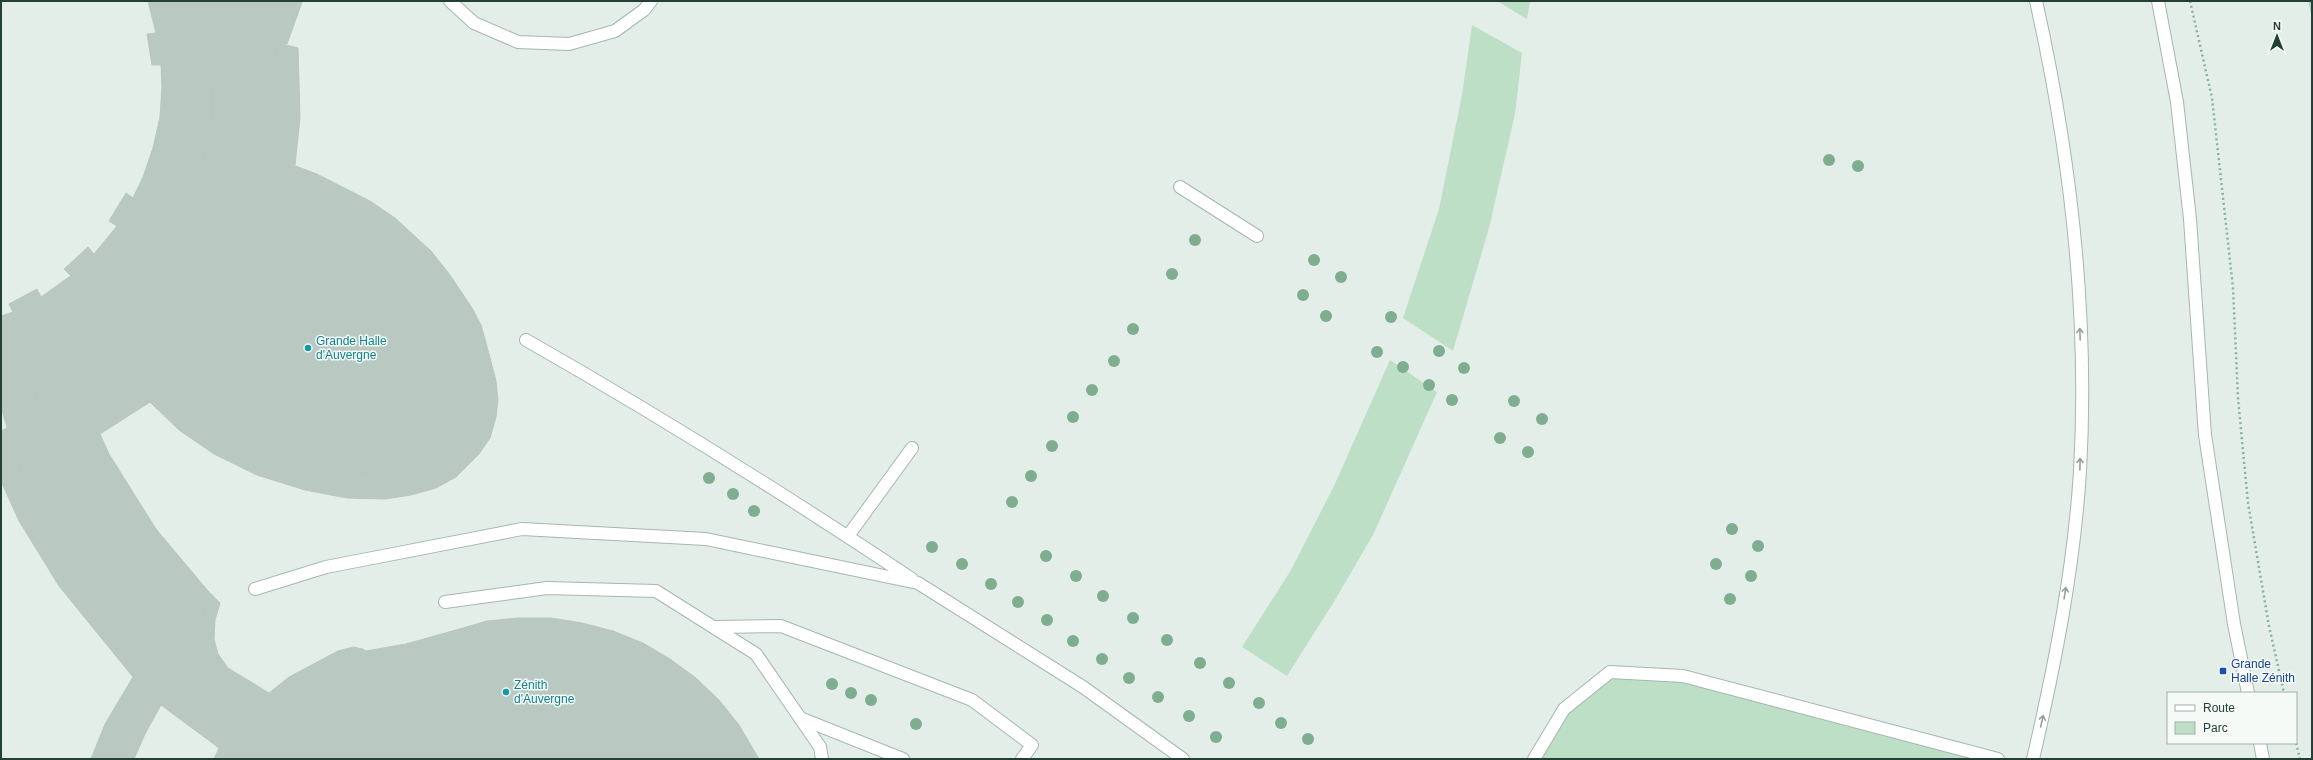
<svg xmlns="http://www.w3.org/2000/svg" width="2313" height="760" font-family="Helvetica,sans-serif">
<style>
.green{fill:#bddfc5}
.building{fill:#b9c9c2;stroke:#b7c8c0}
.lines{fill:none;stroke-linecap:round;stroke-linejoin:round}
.service-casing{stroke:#a6b6b0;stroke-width:14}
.minor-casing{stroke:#a6b6b0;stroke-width:14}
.path{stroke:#85b2a1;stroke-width:2.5;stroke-dasharray:2 3;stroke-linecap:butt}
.service{stroke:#fff;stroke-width:12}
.minor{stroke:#fff;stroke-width:12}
.tree{fill:#7fad8f}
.oneway{stroke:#91a09b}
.culture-dot{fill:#0f9aa8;stroke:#f5faf7;stroke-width:1.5}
.transit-dot{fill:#1a4fb4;stroke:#f5faf7;stroke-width:1.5}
.labels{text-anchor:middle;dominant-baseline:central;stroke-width:3;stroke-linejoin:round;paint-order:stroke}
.culture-label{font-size:12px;fill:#0d838f;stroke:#f5faf7;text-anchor:start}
.transit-label{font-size:12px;fill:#164399;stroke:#f5faf7;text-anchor:start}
</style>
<rect width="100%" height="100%" fill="#e4eee9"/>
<g class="green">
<polygon points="1497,1 1530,1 1527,19"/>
<polygon points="1472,25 1522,53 1515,114 1489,228 1453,351 1403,318 1439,209 1462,95"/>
<polygon points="1390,360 1437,392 1373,535 1335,600 1287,676 1242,647 1291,570 1334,486"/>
<polygon points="1610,672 1683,676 1998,759 1534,759 1564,709"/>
</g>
<g class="building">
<polygon points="148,1 302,2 287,44 278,43 273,67 238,61 213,62 212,112 203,164 233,172 239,150 271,157 317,174 370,201 395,218 431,251 450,275 472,308 481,325 489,354 474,377 492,388 487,411 480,424 468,439 449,455 431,464 407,471 373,474 343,472 300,463 257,448 226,431 177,398 163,386 122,341 139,325 118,302 78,334 91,355 34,385 41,425 49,449 109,454 156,529 208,591 197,654 216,669 194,695 185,689 127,634 77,572 35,505 16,458 1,407 1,316 13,312 9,304 37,289 41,297 69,277 71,276 64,269 88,247 94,254 117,226 109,221 126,193 133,198 143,177 153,148 160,117 162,86 161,65 152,65 147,34 156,33"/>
<polygon points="2309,1 2312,1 2312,17"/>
<polygon points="278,43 298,48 300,118 295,165 239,150 233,172 203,164 212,112 213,62 238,61 273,67"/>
<polygon points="118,302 139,325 122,341 163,386 226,431 281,457 324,469 373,474 407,471 431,464 449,455 468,439 480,424 487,411 492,388 474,377 489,354 496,381 498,400 496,417 490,438 479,454 456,477 436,488 411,495 385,499 347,498 305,490 257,475 214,454 179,430 150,402 100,434 109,454 49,449 41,425 34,385 91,355 78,334"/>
<polygon points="7,428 16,458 35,505 77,572 127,634 185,689 194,695 216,669 197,654 208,591 220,603 215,620 214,639 218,654 228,668 269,693 289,677 338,651 353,647 363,649 366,651 368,659 334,672 313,683 289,700 267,720 249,743 239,759 214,759 219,748 161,705 145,734 134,759 91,759 105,724 133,677 59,586 19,521 1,481 1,431"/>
<polygon points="518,618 551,618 582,623 613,631 643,643 670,659 696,678 719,700 739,725 759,759 239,759 249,743 267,720 289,700 313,683 334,672 368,659 366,651 406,644 415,648 420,656 469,642 463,628 487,621"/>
<polygon points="463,628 469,642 420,656 415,648 406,644"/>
</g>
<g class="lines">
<g class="service-casing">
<g id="service">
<polyline points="450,1 474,23 518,42 569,44 615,31 644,10 651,1"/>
<polyline points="1180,187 1257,236"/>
<path d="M526,340C658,415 786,495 912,579"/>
<polyline points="848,536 912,448"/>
<polyline points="255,589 326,567 522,529 706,539 918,583 1083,687 1183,759"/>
<polyline points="445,602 547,588 656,591 756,654 820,747 822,759"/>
<polyline points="714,627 781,626 972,700 1032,745 1022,759"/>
<polyline points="800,718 903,759"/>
<polyline points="1534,759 1564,709 1610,672 1683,676 1998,759"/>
<path d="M2033,759C2055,664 2074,568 2080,471C2089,314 2070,153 2036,1"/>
</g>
</g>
<g class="minor-casing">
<g id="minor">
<polyline points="2158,1 2177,102 2190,219 2205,435 2234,624 2248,693"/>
<polyline points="2260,743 2263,759"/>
</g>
</g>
<g class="path">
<polyline points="2190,1 2212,98 2233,288 2238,398 2248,503 2269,626 2284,693"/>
<polyline points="2296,743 2300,759"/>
</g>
<use href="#service" class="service"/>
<use href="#minor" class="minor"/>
</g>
<g class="tree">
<circle cx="1829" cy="160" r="6"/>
<circle cx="1858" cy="166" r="6"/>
<circle cx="1195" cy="240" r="6"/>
<circle cx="1314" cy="260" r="6"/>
<circle cx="1172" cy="274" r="6"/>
<circle cx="1341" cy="277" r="6"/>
<circle cx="1303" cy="295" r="6"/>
<circle cx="1326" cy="316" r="6"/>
<circle cx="1391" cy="317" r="6"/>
<circle cx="1133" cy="329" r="6"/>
<circle cx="1439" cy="351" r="6"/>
<circle cx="1377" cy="352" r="6"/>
<circle cx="1114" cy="361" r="6"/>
<circle cx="1403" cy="367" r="6"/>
<circle cx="1464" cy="368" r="6"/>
<circle cx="1429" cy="385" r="6"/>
<circle cx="1092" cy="390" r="6"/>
<circle cx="1452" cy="400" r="6"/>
<circle cx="1514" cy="401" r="6"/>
<circle cx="1073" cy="417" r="6"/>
<circle cx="1542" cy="419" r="6"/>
<circle cx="1500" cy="438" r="6"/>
<circle cx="1052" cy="446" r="6"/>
<circle cx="1528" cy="452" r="6"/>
<circle cx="1031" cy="476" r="6"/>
<circle cx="709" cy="478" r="6"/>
<circle cx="733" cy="494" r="6"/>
<circle cx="1012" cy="502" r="6"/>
<circle cx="754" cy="511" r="6"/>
<circle cx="1732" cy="529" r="6"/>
<circle cx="1758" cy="546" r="6"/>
<circle cx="932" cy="547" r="6"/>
<circle cx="1046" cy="556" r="6"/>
<circle cx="962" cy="564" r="6"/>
<circle cx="1716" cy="564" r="6"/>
<circle cx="1076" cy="576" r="6"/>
<circle cx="1751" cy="576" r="6"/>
<circle cx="991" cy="584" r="6"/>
<circle cx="1103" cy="596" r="6"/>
<circle cx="1730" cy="599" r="6"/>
<circle cx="1018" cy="602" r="6"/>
<circle cx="1133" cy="618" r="6"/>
<circle cx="1047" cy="620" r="6"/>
<circle cx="1167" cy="640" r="6"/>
<circle cx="1073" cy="641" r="6"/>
<circle cx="1102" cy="659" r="6"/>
<circle cx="1200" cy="663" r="6"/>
<circle cx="1129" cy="678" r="6"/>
<circle cx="1229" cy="683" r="6"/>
<circle cx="832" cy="684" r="6"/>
<circle cx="851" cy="693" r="6"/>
<circle cx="1158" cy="697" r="6"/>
<circle cx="871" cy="700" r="6"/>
<circle cx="1259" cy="703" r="6"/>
<circle cx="1189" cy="716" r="6"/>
<circle cx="1281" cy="723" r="6"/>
<circle cx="916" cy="724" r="6"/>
<circle cx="1216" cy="737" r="6"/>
<circle cx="1308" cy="739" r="6"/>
</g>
<defs><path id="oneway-shaft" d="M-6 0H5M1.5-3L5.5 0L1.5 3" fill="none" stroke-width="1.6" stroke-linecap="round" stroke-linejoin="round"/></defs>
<g class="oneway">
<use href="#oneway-shaft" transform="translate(2080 334) rotate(-92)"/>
<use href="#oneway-shaft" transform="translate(2080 464) rotate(-89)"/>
<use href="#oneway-shaft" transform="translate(2065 593) rotate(-81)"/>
<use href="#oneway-shaft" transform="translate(2042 721) rotate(-77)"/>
</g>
<g class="culture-dot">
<circle cx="308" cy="348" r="4"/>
<circle cx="506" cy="692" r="4"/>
</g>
<rect class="transit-dot" x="2219" y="667" width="8" height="8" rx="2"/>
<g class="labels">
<g class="culture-label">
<text x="316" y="341">Grande Halle<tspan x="316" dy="14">d'Auvergne</tspan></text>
<text x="514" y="685">Zénith<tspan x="514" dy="14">d'Auvergne</tspan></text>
</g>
<g class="transit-label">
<text x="2231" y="664">Grande<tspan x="2231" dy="14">Halle Zénith</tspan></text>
</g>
</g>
<rect width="2313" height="760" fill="none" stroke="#234037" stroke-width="4"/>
<rect x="2167" y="692" width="130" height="52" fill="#f5faf7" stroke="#a1b0aa"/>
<rect x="2175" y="705" width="20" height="6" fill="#ffffff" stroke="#a1b0aa"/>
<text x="2203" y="712" font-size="12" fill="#234037">Route</text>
<rect x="2175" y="722" width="20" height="12" fill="#bddfc5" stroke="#a1b0aa"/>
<text x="2203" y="732" font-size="12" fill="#234037">Parc</text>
<g transform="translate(2277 36)" stroke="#f5faf7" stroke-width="3" paint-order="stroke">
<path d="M0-3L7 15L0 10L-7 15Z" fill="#234037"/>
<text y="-6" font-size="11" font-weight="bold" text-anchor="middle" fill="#234037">N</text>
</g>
</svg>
